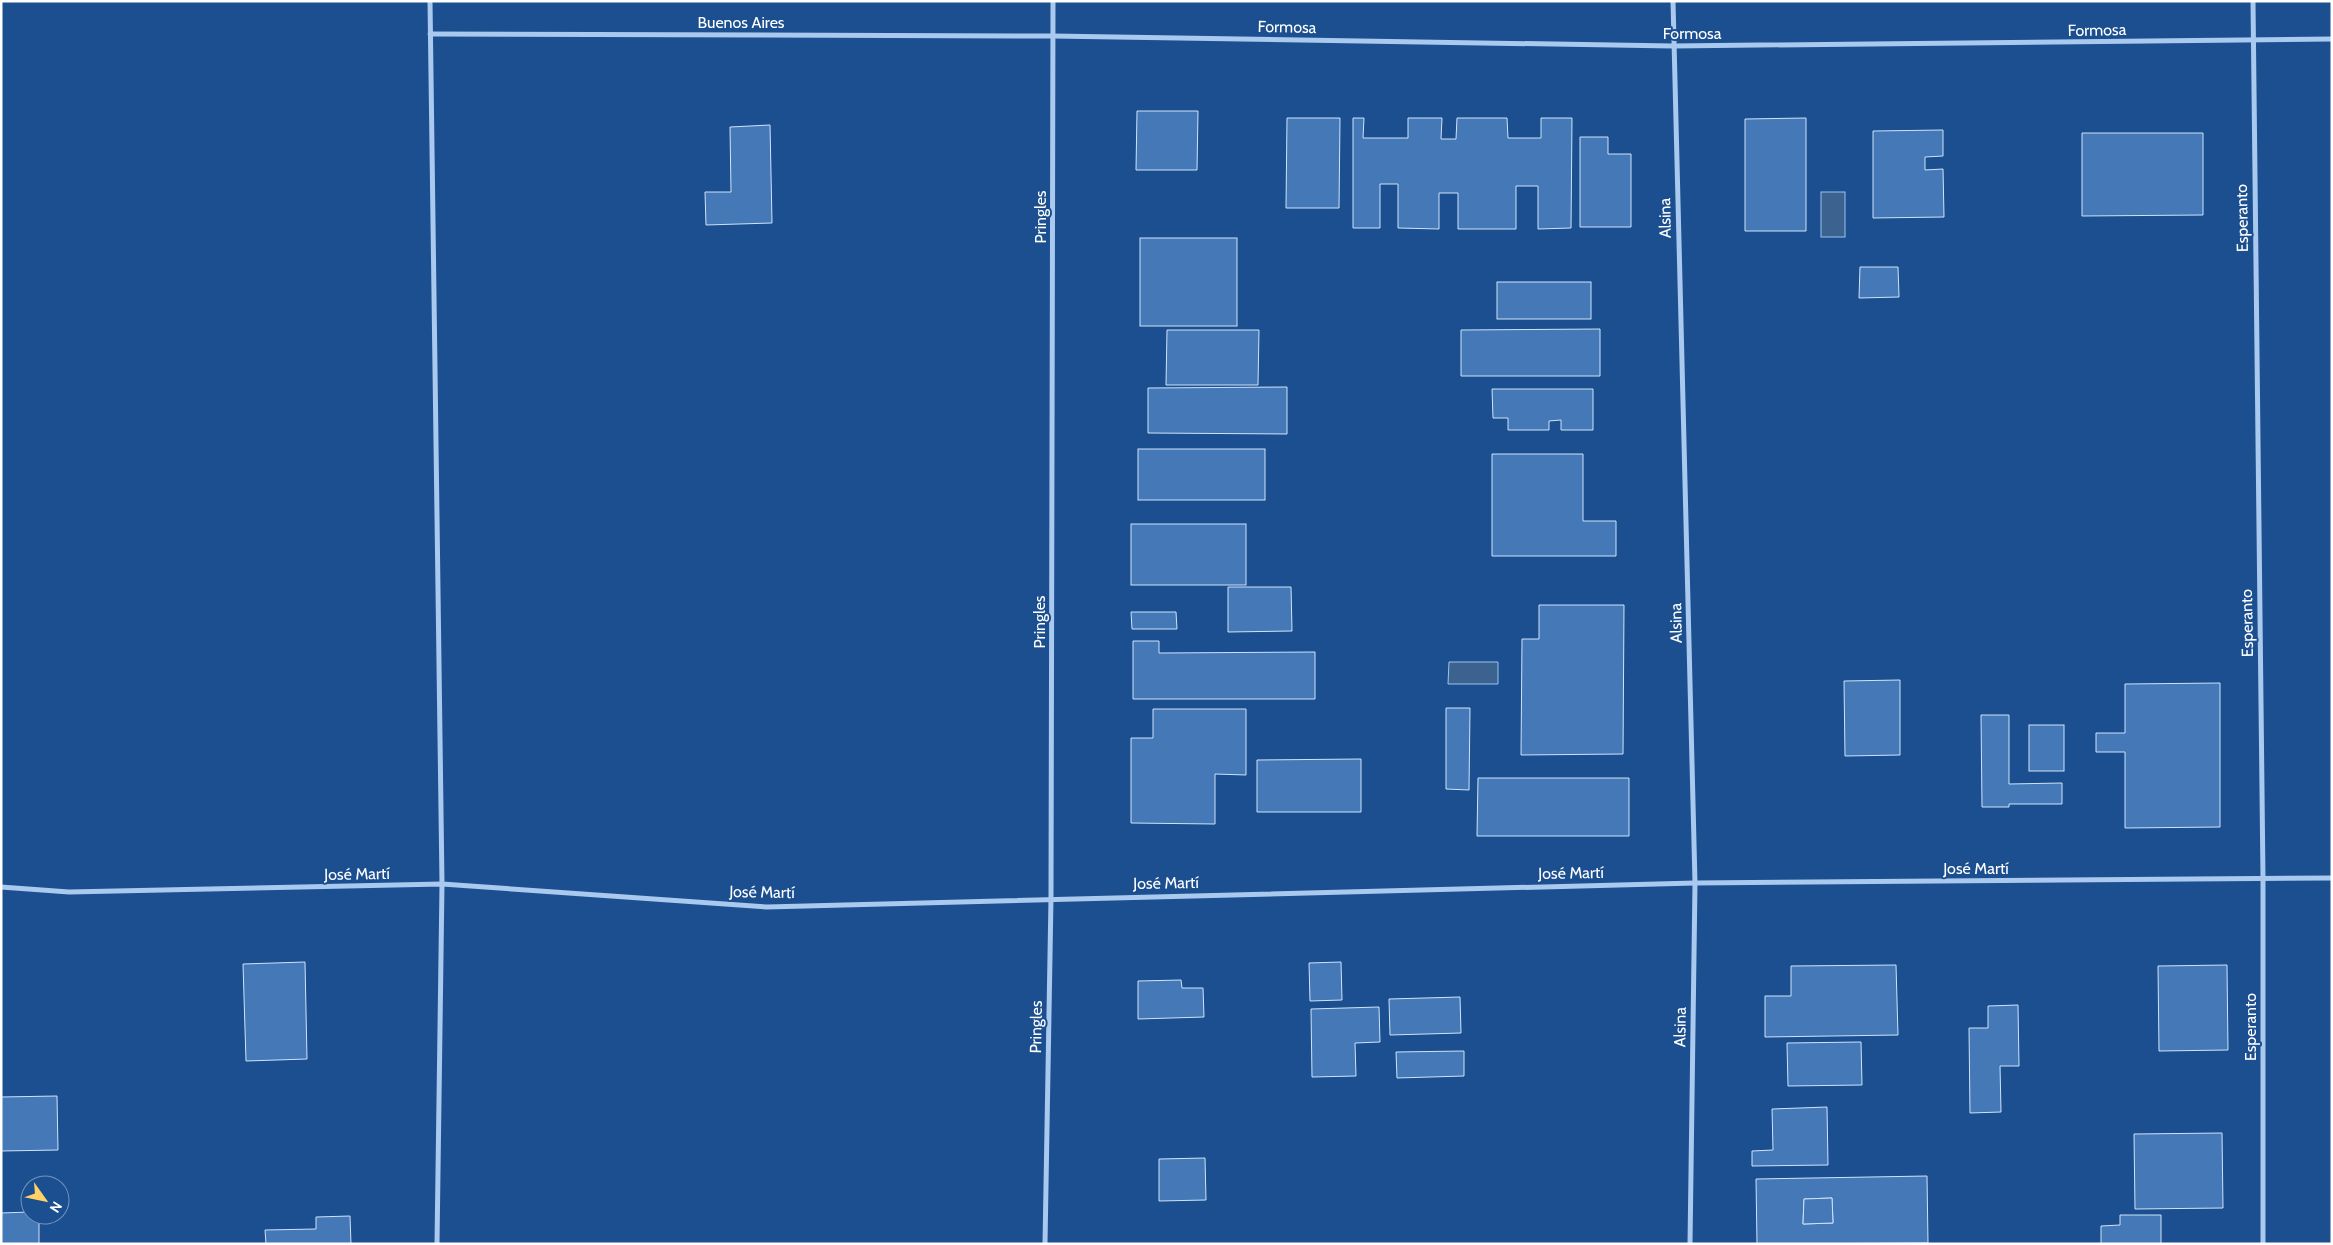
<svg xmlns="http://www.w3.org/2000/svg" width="2333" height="1245" font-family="Cabin,sans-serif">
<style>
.water{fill:#3c6290;stroke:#9cc4f0}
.building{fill:#4478b7;stroke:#cfe3fa;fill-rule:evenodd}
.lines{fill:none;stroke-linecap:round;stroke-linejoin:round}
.minor{stroke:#a9c9ee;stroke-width:5}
.labels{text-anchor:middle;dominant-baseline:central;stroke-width:4;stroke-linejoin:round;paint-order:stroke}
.street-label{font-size:16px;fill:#fff;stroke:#1b4f8f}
</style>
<rect width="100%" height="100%" fill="#1b4f8f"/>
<g class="water">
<rect x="1821" y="192" width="24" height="45"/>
<polygon points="1449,662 1498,662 1498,684 1448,684"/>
</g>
<g class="building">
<polygon points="1137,111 1198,111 1197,170 1136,170"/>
<polygon points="1287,118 1340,118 1339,208 1286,208"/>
<polygon points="1353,118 1364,118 1363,138 1408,138 1408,118 1442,118 1441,139 1456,139 1457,118 1507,118 1508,138 1541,138 1541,118 1572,118 1571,228 1538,229 1538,186 1516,186 1516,229 1458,229 1458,193 1439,193 1439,229 1398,228 1398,184 1380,184 1380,228 1353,228"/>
<polygon points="1806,118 1806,231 1745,231 1745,119"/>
<polygon points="770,125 772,223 706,225 705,192 731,192 730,127"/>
<polygon points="1943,130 1943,156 1925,157 1925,170 1943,169 1944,217 1873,218 1873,131"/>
<polygon points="2082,133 2203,133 2203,215 2082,216"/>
<polygon points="1580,137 1608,137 1608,154 1631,154 1631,227 1580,227"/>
<rect x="1140" y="238" width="97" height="88"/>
<polygon points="1860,267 1898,267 1899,297 1859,298"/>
<rect x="1497" y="282" width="94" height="37"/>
<polygon points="1600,329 1600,376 1461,376 1461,330"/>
<polygon points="1167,330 1259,330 1258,385 1166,385"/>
<polygon points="1287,387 1287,434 1148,433 1148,388"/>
<polygon points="1492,389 1593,389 1593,430 1561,430 1561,420 1549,421 1549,430 1508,430 1508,418 1493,418"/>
<rect x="1138" y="449" width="127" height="51"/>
<polygon points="1492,454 1583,454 1583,521 1616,521 1616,556 1492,556"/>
<rect x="1131" y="524" width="115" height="61"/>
<polygon points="1228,587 1291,587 1292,631 1228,632"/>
<polygon points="1539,605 1624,605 1623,754 1521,755 1522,639 1539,639"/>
<polygon points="1131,612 1176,612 1177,629 1132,629"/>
<polygon points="1133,641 1159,641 1159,653 1315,652 1315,699 1133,699"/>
<polygon points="1900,680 1900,755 1845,756 1844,681"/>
<polygon points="2220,683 2220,827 2125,828 2125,752 2096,752 2096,733 2125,733 2125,684"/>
<polygon points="1446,708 1470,708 1469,790 1446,789"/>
<polygon points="1153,709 1246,709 1246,775 1215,774 1215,824 1131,823 1131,738 1153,738"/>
<polygon points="1981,715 2009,715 2009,784 2062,783 2062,804 2009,804 2009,807 1982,807"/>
<rect x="2029" y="725" width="35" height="46"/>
<polygon points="1361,759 1361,812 1257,812 1257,760"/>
<polygon points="1478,778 1629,778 1629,836 1477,836"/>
<polygon points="305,962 307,1059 246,1061 243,964"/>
<polygon points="1341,962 1342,1000 1310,1001 1309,963"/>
<polygon points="1896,965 1898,1035 1765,1037 1765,996 1791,996 1791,966"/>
<polygon points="2227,965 2228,1050 2159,1051 2158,966"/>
<polygon points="1181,980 1182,988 1203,988 1204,1017 1138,1019 1138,981"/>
<polygon points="1460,997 1461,1033 1390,1035 1389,999"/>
<polygon points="2018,1005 2019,1066 2000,1066 2001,1112 1970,1113 1969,1028 1988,1028 1988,1006"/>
<polygon points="1379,1007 1380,1042 1355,1043 1356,1076 1312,1077 1311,1009"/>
<polygon points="1861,1042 1862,1085 1788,1086 1787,1043"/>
<polygon points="1464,1051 1464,1076 1397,1078 1396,1052"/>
<polygon points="57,1096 58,1150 1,1151 1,1097"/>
<polygon points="1827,1107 1828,1165 1752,1166 1752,1151 1773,1150 1772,1109"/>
<polygon points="2222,1133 2223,1208 2135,1209 2134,1134"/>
<polygon points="1205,1158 1206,1200 1159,1201 1159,1159"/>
<path d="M1927,1176L1928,1243L1757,1244L1756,1179ZM1832,1198L1833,1223L1803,1224L1804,1199Z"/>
<polygon points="1832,1198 1833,1223 1803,1224 1804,1199"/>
<polygon points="30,1212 30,1215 39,1215 39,1244 1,1244 1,1213"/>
<polygon points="2120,1215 2161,1215 2161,1244 2101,1244 2101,1226 2120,1225"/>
<polygon points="350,1216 351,1244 266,1244 265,1230 316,1229 316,1217"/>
</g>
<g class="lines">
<g class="minor">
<polyline points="430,1 442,884 437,1244"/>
<polyline points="1673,1 1695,883 1690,1244"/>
<polyline points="2253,1 2263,878 2263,1244"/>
<polyline points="430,34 1053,36 1673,46 2332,39"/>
<polyline points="1,887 69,892 442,884 767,907 1695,883 2332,878"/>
<polyline points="1045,1244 1051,898 1053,1"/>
</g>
</g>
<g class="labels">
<g class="street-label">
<text x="741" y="22">Buenos Aires</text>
<text transform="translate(1287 27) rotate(1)">Formosa</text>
<text transform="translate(2097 30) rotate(-1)">Formosa</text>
<text x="1692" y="33">Formosa</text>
<text transform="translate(1040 217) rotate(-90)">Pringles</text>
<text transform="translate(1665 218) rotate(-91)">Alsina</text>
<text transform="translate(2242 218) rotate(-91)">Esperanto</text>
<text transform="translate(1039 622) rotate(-90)">Pringles</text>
<text transform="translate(1676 623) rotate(-91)">Alsina</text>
<text transform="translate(2247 623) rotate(-91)">Esperanto</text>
<text x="1976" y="868">José Martí</text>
<text transform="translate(1571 873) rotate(-1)">José Martí</text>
<text transform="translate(357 874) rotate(-1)">José Martí</text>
<text transform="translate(1166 883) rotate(-1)">José Martí</text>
<text transform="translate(762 892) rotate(1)">José Martí</text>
<text transform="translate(1036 1027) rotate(-89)">Pringles</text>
<text transform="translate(1680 1027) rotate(-89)">Alsina</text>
<text transform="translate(2250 1027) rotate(-90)">Esperanto</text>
</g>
</g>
<rect width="2333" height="1245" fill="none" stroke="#ffffff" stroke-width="5"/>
<g transform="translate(45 1200) rotate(123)"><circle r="24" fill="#1b4f8f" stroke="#7695bc"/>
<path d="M0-4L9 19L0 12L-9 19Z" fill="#ffd166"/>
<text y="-8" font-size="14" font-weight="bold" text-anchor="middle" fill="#ffffff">N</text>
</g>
</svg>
